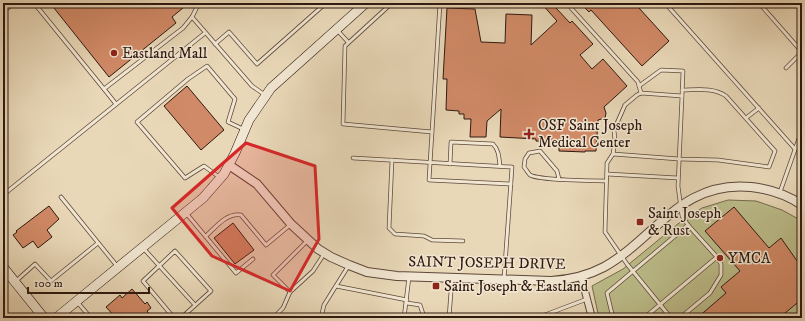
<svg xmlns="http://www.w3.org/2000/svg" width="805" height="321" font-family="'IM FELL DW Pica',serif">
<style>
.green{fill:#bcbd8a;stroke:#756a4d}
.building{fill:#d18a67;stroke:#2e1810}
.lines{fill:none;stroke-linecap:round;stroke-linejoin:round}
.service-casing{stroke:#5d483a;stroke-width:4.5}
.minor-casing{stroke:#5d483a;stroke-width:8}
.tertiary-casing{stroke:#5d483a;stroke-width:10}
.secondary-casing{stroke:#2e1810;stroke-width:10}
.path{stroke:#2e1810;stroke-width:1.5;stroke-dasharray:1 2;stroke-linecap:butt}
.service{stroke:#f1e6d1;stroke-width:3}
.minor{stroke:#f1e6d1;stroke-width:6}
.tertiary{stroke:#f1e6d1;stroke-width:8}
.secondary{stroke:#f1e6d1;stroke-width:9}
.marked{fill:#d62828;fill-opacity:0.2;stroke:#d62828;stroke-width:3;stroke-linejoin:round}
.poi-dot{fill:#8f2418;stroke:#f1e6d1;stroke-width:1.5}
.labels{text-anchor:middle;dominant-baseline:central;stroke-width:3;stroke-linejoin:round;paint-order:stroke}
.poi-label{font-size:15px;fill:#2e1810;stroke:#f1e6d1;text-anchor:start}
.street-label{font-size:15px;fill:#2e1810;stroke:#f1e6d1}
</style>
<rect width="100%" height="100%" fill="#e9d8b8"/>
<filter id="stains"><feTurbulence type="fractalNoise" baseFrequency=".005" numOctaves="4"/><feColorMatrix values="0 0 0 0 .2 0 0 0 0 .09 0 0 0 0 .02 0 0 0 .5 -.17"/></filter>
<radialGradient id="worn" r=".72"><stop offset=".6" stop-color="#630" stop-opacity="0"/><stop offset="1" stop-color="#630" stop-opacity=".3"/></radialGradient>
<polygon class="green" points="728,200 756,201 782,210 802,221 801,318 599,318 592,286 623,269 679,223 702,208"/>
<g class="building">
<polygon points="50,3 189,3 172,17 176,23 109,77"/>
<polygon points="541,3 561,3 556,8 570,23 572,21 593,44 580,55 592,69 603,59 627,86 604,107 606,113 605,118 598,120 596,151 585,151 585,152 559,151 559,146 547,145 547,142 536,141 536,139 500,137 501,109 487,121 486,137 470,137 471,119 464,119 464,114 459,114 459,111 446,110 447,79 443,79 447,8 475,9 481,42 505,43 506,14 532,15 531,45 557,21"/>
<polygon points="580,3 643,3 639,6 639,8 669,41 642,66 591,10 589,12"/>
<polygon points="187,86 224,130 201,150 164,106"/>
<polygon points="49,206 59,219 47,230 52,237 38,248 33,241 23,248 13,235 17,232 16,231"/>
<polygon points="734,207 769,248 781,238 802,268 802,299 779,318 697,318 726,293 721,287 740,271 705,231"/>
<polygon points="233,223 254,250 235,264 214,238"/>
<polygon points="132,289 145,304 147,302 151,308 147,311 153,318 116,318 106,307 120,295 122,298"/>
</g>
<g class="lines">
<g class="service-casing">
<g id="service">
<polyline points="34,3 104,89 183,28 192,17"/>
<polyline points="199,3 192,17 252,86 265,95"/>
<polyline points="392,3 345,46 343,124 432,132"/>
<polyline points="440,3 429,180 511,184"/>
<polyline points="665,3 795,149"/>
<polyline points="759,3 802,52"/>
<polyline points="571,8 638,82 641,93"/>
<polyline points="3,12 14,3"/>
<polyline points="338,31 348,42"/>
<polyline points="215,44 229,32 257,64 326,3"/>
<polyline points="786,68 802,52"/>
<polyline points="639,86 661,70 683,71 682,96"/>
<polyline points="104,89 116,104"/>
<polyline points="746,118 759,108"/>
<path d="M613,154L679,159L718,160L769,167L775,151L726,96C713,87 696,90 682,90"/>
<polyline points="353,158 512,167 504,279"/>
<polyline points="392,160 389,228 395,234 424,236 432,240 463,241"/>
<path d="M450,164L451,142L493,144C499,150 499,158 500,166"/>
<polyline points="607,174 678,178"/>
<polyline points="219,177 204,166 185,178 137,122 188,79 207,66 235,99 228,122 243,129"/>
<path d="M559,179L557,171L540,151L529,153L525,159L524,167C526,169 528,173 530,175C538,180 594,181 606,181"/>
<polyline points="780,192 802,130"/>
<polyline points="3,195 205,33"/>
<polyline points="61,197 117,266"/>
<polyline points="186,213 236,273 253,259"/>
<path d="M206,236C215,228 227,212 241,215L266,245L290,225"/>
<polyline points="144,249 195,305"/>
<polyline points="16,281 35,264 51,281 98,243"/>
<polyline points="336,286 407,300"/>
<polyline points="290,292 273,275 308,240"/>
<polyline points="78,303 91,318"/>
<polyline points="407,303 420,305 423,314 422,318"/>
<polyline points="174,318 143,281 175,251 211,291 181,318"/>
<polyline points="241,318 242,316"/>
<polyline points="273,318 283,308 290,292 313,271 324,254"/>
<polyline points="321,318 324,305 349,265"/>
<polyline points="404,318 409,277"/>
<polyline points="449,318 452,278"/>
<polyline points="537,318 587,299"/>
<polyline points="613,318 607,293 688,225"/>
<polyline points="644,318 717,257"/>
<polyline points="671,318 627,264 605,232 607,163 613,154 615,141 614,130 625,105 637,95 641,93 682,96 678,186 682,216 688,225 717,257 721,264 721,275 710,293 680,318"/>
</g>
</g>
<g class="minor-casing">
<polyline id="minor" points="581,276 592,318"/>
</g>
<g class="tertiary-casing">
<path id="tertiary" d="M229,165L257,184L291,224L318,249L331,257L349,265L367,272L397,276L551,281C569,280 587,276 604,267C656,238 681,180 751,187C769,189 787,195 802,205"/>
</g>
<g class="secondary-casing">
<g id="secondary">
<polyline points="3,267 44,318"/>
<polyline points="56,318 203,198 224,174 235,153 249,120 271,88 366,3"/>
</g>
</g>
<polyline class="path" points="798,3 802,7"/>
<use href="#service" class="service"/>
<use href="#minor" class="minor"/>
<use href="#tertiary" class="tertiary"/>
<use href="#secondary" class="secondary"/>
</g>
<path class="marked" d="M246,143L315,166L319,239L290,291L212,256L172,208Z"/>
<g class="poi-dot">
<circle cx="114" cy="53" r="4"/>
<path d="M527 128h4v4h4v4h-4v4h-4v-4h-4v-4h4z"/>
<rect x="636" y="218" width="8" height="8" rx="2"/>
<circle cx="720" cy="258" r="4"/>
<rect x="432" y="282" width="8" height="8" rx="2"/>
</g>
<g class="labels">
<g class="poi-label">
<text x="122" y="53">Eastland Mall</text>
<text x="538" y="125">OSF Saint Joseph<tspan x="538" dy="17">Medical Center</tspan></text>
<text x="648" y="213">Saint Joseph<tspan x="648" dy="17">&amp; Rust</tspan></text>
<text x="728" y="258">YMCA</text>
<text x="444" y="286">Saint Joseph &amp; Eastland</text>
</g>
<g class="street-label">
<text transform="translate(487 263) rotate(1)">SAINT JOSEPH DRIVE</text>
</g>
</g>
<rect width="805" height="321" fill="none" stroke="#e9d8b8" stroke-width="16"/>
<rect x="4" y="4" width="797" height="313" fill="none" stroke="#2e1810" stroke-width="2"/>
<rect x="8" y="8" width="789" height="305" fill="none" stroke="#2e1810"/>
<path d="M28 287v6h121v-6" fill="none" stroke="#2e1810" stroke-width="2"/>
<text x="34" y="287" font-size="12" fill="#2e1810" stroke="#f1e6d1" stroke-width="3" paint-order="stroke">100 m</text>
<rect width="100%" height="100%" filter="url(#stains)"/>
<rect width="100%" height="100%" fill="url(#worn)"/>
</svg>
